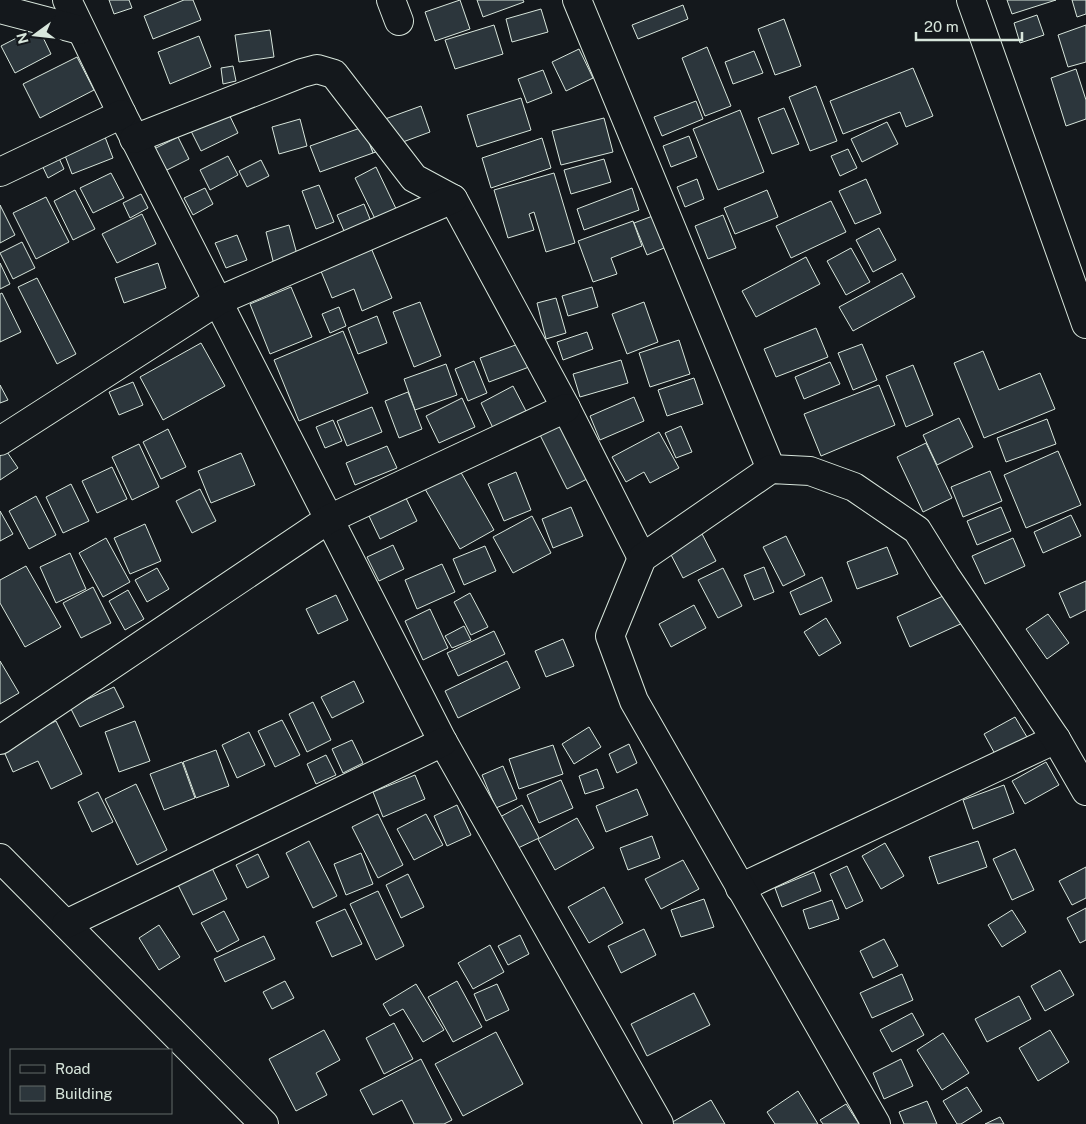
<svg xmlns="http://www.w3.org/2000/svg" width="1086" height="1124" font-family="'Public Sans',sans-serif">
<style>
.building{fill:#2c363c;stroke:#d8e6dc}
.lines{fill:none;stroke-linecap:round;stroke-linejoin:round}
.minor-casing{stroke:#d8e6dc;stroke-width:30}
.minor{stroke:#14181c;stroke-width:28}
</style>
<rect width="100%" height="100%" fill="#14181c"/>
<g class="building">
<polygon points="109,0 129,0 132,8 114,14"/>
<polygon points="184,0 193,0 201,20 153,39 144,16"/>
<polygon points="460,0 470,29 435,41 425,12"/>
<polygon points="477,0 523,0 524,2 483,17"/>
<polygon points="1007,0 1056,0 1012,14"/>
<polygon points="1072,0 1086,0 1086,14 1077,17"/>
<polygon points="683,5 688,19 638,39 632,25"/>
<polygon points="541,9 548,32 512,42 506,19"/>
<polygon points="1037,15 1044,35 1020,43 1014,23"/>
<polygon points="784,19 801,66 775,75 758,29"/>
<polygon points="494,25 503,54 455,69 445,40"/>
<polygon points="1086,25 1086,62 1068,67 1058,35"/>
<polygon points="38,27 51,54 15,73 1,46"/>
<polygon points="270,30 274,57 239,62 235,35"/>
<polygon points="199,36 211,67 170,84 158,52"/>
<polygon points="707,47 731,106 705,116 682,58"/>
<polygon points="579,49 593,78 566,91 552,62"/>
<polygon points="754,51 763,73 733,84 725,62"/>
<polygon points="77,57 94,90 40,118 23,84"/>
<polygon points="233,66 236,81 223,84 221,68"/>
<polygon points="913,68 933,116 906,127 900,112 843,134 830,101"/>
<polygon points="1076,69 1086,100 1086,119 1066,126 1051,78"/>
<polygon points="543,70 552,93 527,103 518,79"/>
<polygon points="816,86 837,141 810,151 789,97"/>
<polygon points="521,98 531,130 477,147 467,115"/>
<polygon points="696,101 703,119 662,136 654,117"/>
<polygon points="421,106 430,132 373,153 363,127"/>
<polygon points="784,108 799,144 772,154 758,118"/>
<polygon points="227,110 238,133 201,151 190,129"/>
<polygon points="740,110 764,172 718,190 693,129"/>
<polygon points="604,118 613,152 561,165 552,131"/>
<polygon points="300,119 307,146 279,154 272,127"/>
<polygon points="887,122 898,144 862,162 851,139"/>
<polygon points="363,127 373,153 320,172 310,146"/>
<polygon points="102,129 113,158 72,174 61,145"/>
<polygon points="689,136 697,157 671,167 663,146"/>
<polygon points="178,137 189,159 165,171 154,149"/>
<polygon points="542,138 551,168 491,188 482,158"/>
<polygon points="848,149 857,168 840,176 831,156"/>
<polygon points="56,152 64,169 48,178 40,161"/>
<polygon points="228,156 238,175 210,190 200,170"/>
<polygon points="604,159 611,182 571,194 564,170"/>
<polygon points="261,160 269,176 247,187 239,171"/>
<polygon points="376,167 400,217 379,227 355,178"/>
<polygon points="111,173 124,198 93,213 80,188"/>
<polygon points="554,173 575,243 546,252 534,212 529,214 534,230 508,238 494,190"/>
<polygon points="697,179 704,199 685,207 677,187"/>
<polygon points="866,179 881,213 855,224 839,191"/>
<polygon points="319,185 334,222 316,229 302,191"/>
<polygon points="205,188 213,204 193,215 184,198"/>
<polygon points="632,188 639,210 584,230 577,209"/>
<polygon points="75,190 95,229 73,240 54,201"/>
<polygon points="767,190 778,217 735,234 724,208"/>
<polygon points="141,194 148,208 130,218 123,203"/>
<polygon points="46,197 69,242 36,259 13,213"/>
<polygon points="831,201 846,232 791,258 776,226"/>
<polygon points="364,204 374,229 348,240 337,215"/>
<polygon points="0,205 15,235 0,243"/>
<polygon points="142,214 156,244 117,263 102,234"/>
<polygon points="658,214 669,246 647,255 634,223"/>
<polygon points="723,215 736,248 708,259 695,226"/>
<polygon points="633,221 642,246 611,258 617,274 593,282 578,241"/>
<polygon points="289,225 298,258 274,265 266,232"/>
<polygon points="879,228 896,260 873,272 856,240"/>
<polygon points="237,235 247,260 226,268 215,243"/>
<polygon points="22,242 35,268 13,279 0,253"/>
<polygon points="369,243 392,298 362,311 354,289 332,298 318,264"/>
<polygon points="851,248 870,282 846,295 827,261"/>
<polygon points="806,257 820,284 756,317 742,291"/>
<polygon points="0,263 10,284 0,289"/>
<polygon points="158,263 166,288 124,303 115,278"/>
<polygon points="902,273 915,297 853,331 839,307"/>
<polygon points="37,278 76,354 57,364 18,287"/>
<polygon points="291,287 312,337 270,354 250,304"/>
<polygon points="592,287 598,307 568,316 562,296"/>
<polygon points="2,293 21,332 0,342 0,294"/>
<polygon points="556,298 566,333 546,339 537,303"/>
<polygon points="420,302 441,356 414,367 393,312"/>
<polygon points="644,302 658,342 627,354 612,314"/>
<polygon points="339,307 346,326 330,333 322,314"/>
<polygon points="377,316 387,343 358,354 348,328"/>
<polygon points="816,328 828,357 776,377 764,349"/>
<polygon points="343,331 368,393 299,421 274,360"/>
<polygon points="587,332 593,349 563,360 557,342"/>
<polygon points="679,340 690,374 650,387 639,353"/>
<polygon points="201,343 225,386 163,420 140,377"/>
<polygon points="521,343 529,367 489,382 480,358"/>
<polygon points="862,344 877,380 853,390 838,353"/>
<polygon points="983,351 999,390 1040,373 1055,409 984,438 954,363"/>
<polygon points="621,360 628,383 580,397 573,374"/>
<polygon points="474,361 487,393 468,401 455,369"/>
<polygon points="830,362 840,384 804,399 795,377"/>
<polygon points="446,364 457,395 415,410 404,379"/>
<polygon points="913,365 933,415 906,427 886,376"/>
<polygon points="694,378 703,404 667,416 658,390"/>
<polygon points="133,382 143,405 119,415 109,392"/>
<polygon points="0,385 8,400 0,403"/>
<polygon points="879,385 895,425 821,456 804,414"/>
<polygon points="513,386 526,411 493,428 481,403"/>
<polygon points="408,392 422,429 399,438 385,401"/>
<polygon points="634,397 644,421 600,440 590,416"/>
<polygon points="462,398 475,427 439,443 426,416"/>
<polygon points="372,407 382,432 347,446 337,421"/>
<polygon points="959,418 973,447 937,465 923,435"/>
<polygon points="1047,419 1056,444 1006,462 997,438"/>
<polygon points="333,420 342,441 325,448 316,427"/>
<polygon points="567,421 593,476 567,489 540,435"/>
<polygon points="681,426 692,452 676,458 665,433"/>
<polygon points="168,429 186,467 161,479 143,442"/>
<polygon points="659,432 679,468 650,483 644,472 626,482 612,457"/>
<polygon points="926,443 952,498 923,512 897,457"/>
<polygon points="139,444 159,487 132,500 112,457"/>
<polygon points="3,446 18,468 0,480 0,448"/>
<polygon points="387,446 397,468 355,485 346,463"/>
<polygon points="1058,451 1081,505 1026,528 1004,475"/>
<polygon points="241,453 255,485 211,503 198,471"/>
<polygon points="112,467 127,499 97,513 82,481"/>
<polygon points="459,469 494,530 460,549 425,489"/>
<polygon points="990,471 1002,501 963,517 951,487"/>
<polygon points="516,472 531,510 504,521 488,484"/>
<polygon points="71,484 89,521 63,533 46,497"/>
<polygon points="200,489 216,521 192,533 176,501"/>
<polygon points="36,496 56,535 29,549 9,511"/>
<polygon points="405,496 417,521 380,539 368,514"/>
<polygon points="571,507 583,536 553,548 542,519"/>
<polygon points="1001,507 1011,531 977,545 967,521"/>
<polygon points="0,511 13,534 0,541"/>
<polygon points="1071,515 1081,536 1043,553 1034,532"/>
<polygon points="532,516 551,553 513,573 493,537"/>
<polygon points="145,524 161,561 130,574 114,538"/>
<polygon points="700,530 716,561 683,578 667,547"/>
<polygon points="786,536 805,575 783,586 763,547"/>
<polygon points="106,538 130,582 103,597 79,553"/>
<polygon points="1013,538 1025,566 985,584 972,556"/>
<polygon points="393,545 404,569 379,581 367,557"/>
<polygon points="485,546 496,571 464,585 453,559"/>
<polygon points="887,547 898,574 857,589 847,562"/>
<polygon points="70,553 86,589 56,603 40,567"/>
<polygon points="442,564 455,592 417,609 405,580"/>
<polygon points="26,566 61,627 25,647 0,603 0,580"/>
<polygon points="764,567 774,592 754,600 744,575"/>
<polygon points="157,568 169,589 147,602 135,580"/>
<polygon points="723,568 742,606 718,618 698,580"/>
<polygon points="822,577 832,601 800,615 790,592"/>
<polygon points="1086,581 1086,610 1070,618 1059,593"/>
<polygon points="93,587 111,623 81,638 63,603"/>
<polygon points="128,590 144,619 125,630 109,601"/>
<polygon points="954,591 967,621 910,647 897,617"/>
<polygon points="470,593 488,627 471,635 454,602"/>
<polygon points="336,595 348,620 318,634 306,609"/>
<polygon points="694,605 706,628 671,647 659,624"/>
<polygon points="430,609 448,648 423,660 405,621"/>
<polygon points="1048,614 1069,643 1047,659 1026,629"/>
<polygon points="826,618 841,643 819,656 804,632"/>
<polygon points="464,626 471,640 452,648 445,636"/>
<polygon points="494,631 505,654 458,676 447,653"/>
<polygon points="563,639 574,666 546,677 535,651"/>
<polygon points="0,661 19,693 0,704"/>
<polygon points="507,661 520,688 458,718 445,691"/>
<polygon points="354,681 364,702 332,718 321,697"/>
<polygon points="114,687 124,707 80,727 70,707"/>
<polygon points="313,702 331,740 307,752 289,714"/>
<polygon points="1015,717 1027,737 995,754 984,734"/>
<polygon points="282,720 300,755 275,767 258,731"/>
<polygon points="56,721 82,774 51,789 38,761 13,772 2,747"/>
<polygon points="135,721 150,761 119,772 105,732"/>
<polygon points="589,727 601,747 574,764 562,744"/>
<polygon points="249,732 265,765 237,778 222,745"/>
<polygon points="352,740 363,763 343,773 332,749"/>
<polygon points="629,744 637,763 617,773 609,754"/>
<polygon points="553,745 563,774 519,789 509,759"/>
<polygon points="216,750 229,786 196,798 183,762"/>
<polygon points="326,755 336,775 316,784 307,764"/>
<polygon points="182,762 195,798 164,810 150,774"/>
<polygon points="1046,762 1059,785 1025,804 1012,781"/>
<polygon points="503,766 517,799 496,808 482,775"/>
<polygon points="597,769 604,788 585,794 579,776"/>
<polygon points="415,775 425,799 383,817 373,792"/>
<polygon points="561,780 573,808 539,823 527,795"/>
<polygon points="136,784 167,850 137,865 105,799"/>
<polygon points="1004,785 1014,813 973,829 963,800"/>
<polygon points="637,789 648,815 606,832 596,806"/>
<polygon points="98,792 113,822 92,832 78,802"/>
<polygon points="457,805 471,835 447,846 434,816"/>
<polygon points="522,805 539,838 516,849 500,817"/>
<polygon points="378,814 403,865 378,878 352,827"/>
<polygon points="426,814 443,845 414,860 397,829"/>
<polygon points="577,818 594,848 555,870 538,839"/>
<polygon points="652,836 660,858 628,870 620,848"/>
<polygon points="309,841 337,896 313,908 286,853"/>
<polygon points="978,841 987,867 938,884 929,857"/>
<polygon points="885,843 904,876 881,889 862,856"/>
<polygon points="1015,849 1034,890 1012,900 993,859"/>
<polygon points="361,853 373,884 346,895 334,864"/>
<polygon points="258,854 269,877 247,888 236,865"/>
<polygon points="683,860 699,889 661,909 645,879"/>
<polygon points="847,866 863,901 846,909 830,874"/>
<polygon points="1086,867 1086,898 1072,905 1059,881"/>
<polygon points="212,868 227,899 193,915 178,885"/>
<polygon points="814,872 821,891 782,907 775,888"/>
<polygon points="408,874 424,907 401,918 386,885"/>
<polygon points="604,887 623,923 589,943 568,907"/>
<polygon points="378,891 404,946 376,960 350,904"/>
<polygon points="704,899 714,927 681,937 671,910"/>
<polygon points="832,900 839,919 809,929 803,910"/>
<polygon points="1086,908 1086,940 1080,943 1067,918"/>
<polygon points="345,909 362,944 332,957 316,922"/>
<polygon points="1012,910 1026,932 1002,947 988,925"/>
<polygon points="224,911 239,940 217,952 201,923"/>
<polygon points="159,925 180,957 159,970 139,938"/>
<polygon points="644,929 656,955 621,973 608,946"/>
<polygon points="520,935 529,954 508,965 498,946"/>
<polygon points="264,936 275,959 225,982 214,959"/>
<polygon points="884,939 898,966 873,978 860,951"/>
<polygon points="490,945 504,972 473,989 458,963"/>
<polygon points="1060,970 1074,995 1045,1011 1031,986"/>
<polygon points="902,974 913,1000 872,1018 860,993"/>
<polygon points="285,981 294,998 272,1009 263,992"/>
<polygon points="457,981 482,1027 453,1042 428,997"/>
<polygon points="416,984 444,1030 423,1042 403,1009 390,1016 383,1004"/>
<polygon points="497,984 509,1010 486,1021 474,994"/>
<polygon points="694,993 710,1025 647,1056 631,1024"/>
<polygon points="1019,996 1031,1019 987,1042 975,1019"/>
<polygon points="912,1013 924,1035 892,1052 880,1030"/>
<polygon points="394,1023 413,1059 384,1074 366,1038"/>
<polygon points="324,1030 340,1060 316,1073 327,1095 296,1111 269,1059"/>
<polygon points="1050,1030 1069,1062 1038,1081 1019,1048"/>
<polygon points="496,1032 523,1084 463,1116 435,1064"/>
<polygon points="943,1033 969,1073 942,1090 917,1050"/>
<polygon points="421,1059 452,1120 444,1124 414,1124 402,1100 373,1115 360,1090"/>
<polygon points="901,1059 913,1086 884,1099 873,1073"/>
<polygon points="967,1087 982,1111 961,1124 957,1124 943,1101"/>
<polygon points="798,1091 818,1124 775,1124 767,1112"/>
<polygon points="711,1100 725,1124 669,1124"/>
<polygon points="927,1101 937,1124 904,1124 899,1112"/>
<polygon points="846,1104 859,1124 823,1124 820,1120"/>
<polygon points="1000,1117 1004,1124 985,1124"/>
</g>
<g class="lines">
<g class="minor-casing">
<g id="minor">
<polyline points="67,0 122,114 443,742 659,1124"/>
<polyline points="391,0 399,21"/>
<polyline points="577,0 771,469"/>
<polyline points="971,0 1086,324"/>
<polyline points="0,9 80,30"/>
<polyline points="134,139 302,73 317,69 334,74 414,178 453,199 566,408 642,558"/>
<polyline points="0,172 122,114"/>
<polyline points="0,441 218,301 453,199"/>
<polyline points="0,740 329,519 566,408"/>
<polyline points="0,858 264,1124"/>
<polyline points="740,888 1056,739"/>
<polyline points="66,924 443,742"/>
<polyline points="876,1124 634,701 610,636 642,558 771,469 810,471 854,487 917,530 945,575 1056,739 1086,791"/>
</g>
</g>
<use href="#minor" class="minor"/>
</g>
<rect x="10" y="1049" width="162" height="65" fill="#14181c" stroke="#626a69"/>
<rect x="20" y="1065" width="25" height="8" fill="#14181c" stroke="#626a69"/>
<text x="55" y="1074" font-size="15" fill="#d8e6dc">Road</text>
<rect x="20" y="1086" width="25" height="15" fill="#2c363c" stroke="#626a69"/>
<text x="55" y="1099" font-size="15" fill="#d8e6dc">Building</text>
<g transform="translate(35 35) rotate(255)" stroke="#14181c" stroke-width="4" paint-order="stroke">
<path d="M0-4L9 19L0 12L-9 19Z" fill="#d8e6dc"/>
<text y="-8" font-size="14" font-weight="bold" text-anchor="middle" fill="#d8e6dc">N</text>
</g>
<path d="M916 32v8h106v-8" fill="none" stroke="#d8e6dc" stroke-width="2.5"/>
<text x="924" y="32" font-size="15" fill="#d8e6dc" stroke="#14181c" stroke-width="4" paint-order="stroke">20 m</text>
</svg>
